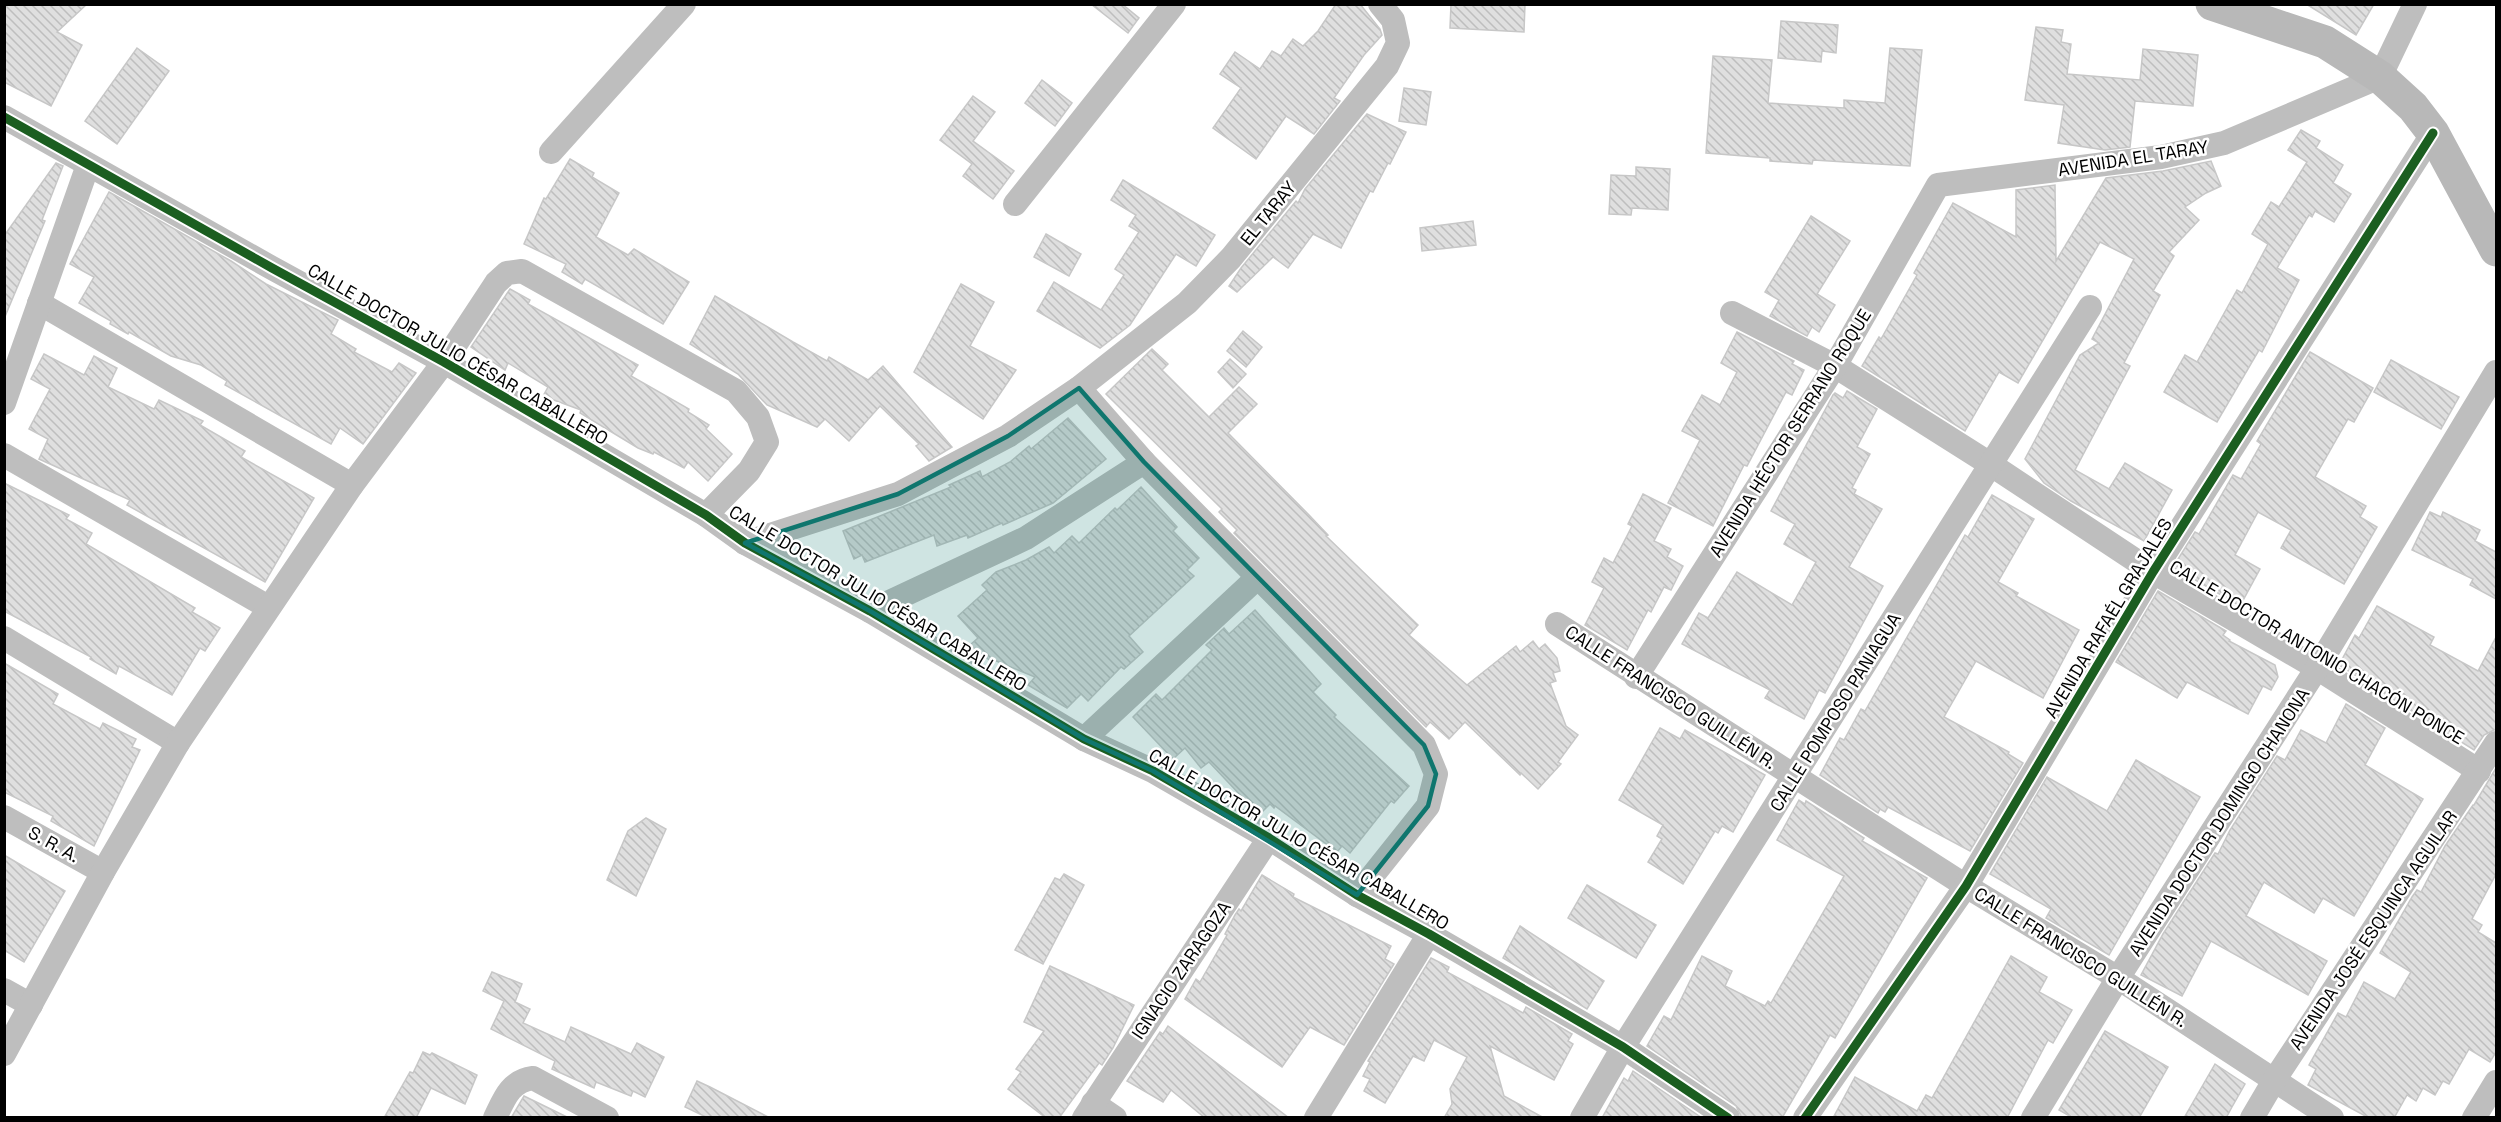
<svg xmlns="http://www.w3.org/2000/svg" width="2501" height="1122" font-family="'Space Grotesk',sans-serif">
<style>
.building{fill:url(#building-back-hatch);stroke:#c7c7c7;stroke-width:1.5}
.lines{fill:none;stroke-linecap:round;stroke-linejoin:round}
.street{stroke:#bebebe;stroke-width:24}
.secondary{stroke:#b8b8b8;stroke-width:33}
.cycleway-casing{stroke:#fff;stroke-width:13}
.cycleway{stroke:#1b5e20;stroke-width:9}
.marked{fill:#0f766e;fill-opacity:0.2;stroke:#0f766e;stroke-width:4.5;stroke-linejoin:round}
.labels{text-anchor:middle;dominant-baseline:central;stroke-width:5;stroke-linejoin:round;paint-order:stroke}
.street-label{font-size:18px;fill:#000;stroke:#fff}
</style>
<defs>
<pattern id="building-back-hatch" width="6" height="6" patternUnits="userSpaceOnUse" patternTransform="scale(1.5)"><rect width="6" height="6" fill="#dfdfdf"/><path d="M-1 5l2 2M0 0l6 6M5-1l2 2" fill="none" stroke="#bebebe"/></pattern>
</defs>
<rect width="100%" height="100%" fill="#fff"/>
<g class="building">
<polygon points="4,4 87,4 57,32 82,45 51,106 4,82"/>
<polygon points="1091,4 1122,4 1139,18 1128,33"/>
<polygon points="1336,4 1360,4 1380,29 1382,35 1364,55 1334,98 1340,101 1314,134 1286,116 1256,159 1213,128 1241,88 1220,74 1235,52 1260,69 1272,51 1281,56 1293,39 1303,46 1318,31"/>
<polygon points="1451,4 1525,4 1524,32 1450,28"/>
<polygon points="2306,4 2374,4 2356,35"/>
<polygon points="1781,21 1838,25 1836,53 1822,51 1821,62 1778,58"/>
<polygon points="2036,27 2063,30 2061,42 2071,44 2067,74 2140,80 2143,49 2198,55 2193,106 2135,101 2130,147 2105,150 2058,143 2064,105 2025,100"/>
<polygon points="137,48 169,71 117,144 85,121"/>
<polygon points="1890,48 1922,50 1910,166 1813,160 1812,164 1770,161 1770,158 1706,153 1713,56 1772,60 1768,103 1844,108 1844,100 1885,103"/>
<polygon points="1042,80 1072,103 1055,126 1025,103"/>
<polygon points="1404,88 1431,92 1426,125 1399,121"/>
<polygon points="973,96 995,112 973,141 1014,171 993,199 963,176 972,164 940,140"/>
<polygon points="1367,114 1406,132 1390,164 1388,163 1373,192 1370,191 1341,248 1313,234 1288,268 1273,257 1237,292 1229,286 1241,268 1296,201 1298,203 1305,189"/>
<polygon points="2301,130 2320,141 2316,148 2343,165 2333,183 2351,194 2334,222 2315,211 2312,217 2309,215 2277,268 2299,280 2262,352 2259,350 2217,422 2164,392 2185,355 2197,362 2237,290 2242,293 2268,244 2252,234 2271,202 2279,207 2307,162 2288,150"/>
<polygon points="570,159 594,173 592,177 619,193 596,237 628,255 634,249 689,282 663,324 585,279 582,284 562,272 566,264 524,244 544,198 546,199"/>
<polygon points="2211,161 2221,186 2206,193 2185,207 2199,220 2169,252 2174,256 2153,291 2160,295 2124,363 2130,366 2075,470 2109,489 2125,463 2172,490 2144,541 2071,501 2044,483 2025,459 2080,355 2099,343 2092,339 2134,259 2100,242 2018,383 1999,372 1965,431 1862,366 1879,337 1881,339 1917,275 1914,273 1953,203 2016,237 2016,190 2055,185 2056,261 2106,178 2163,171"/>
<polygon points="56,163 63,166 42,220 45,221 4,319 4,236"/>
<polygon points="1636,167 1670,169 1668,210 1632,208 1631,215 1609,214 1611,175 1636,176"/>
<polygon points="1123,180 1215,235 1196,266 1176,254 1130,325 1100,348 1037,311 1054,282 1101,310 1124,275 1115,269 1139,232 1129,226 1136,215 1111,200"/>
<polygon points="109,192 231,261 266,284 338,320 331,334 356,349 354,352 392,372 399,363 416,373 363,444 340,428 331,444 225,385 227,381 201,365 171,356 129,332 128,334 110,324 111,321 79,303 94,277 70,264"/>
<polygon points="1811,216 1850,241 1817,294 1835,305 1819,332 1812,327 1807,336 1770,316 1779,300 1765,292"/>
<polygon points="1473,221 1476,245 1422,251 1420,228"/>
<polygon points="1046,234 1081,254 1069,276 1034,257"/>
<polygon points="961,284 994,302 970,346 1016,370 983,419 914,372"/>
<polygon points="510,289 530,300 528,304 638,365 631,376 689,409 688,412 709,425 706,429 732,454 708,481 688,462 684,468 654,452 653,454 638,448 580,413 581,410 543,396 548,387 508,363 505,370 471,347"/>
<polygon points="715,296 793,342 827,361 829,357 868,380 883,366 952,447 929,461 916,446 919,444 880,406 849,441 825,419 817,427 767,405 738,374 690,344"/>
<polygon points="1243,331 1262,347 1246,367 1227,351"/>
<polygon points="1737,332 1794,361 1792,364 1804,370 1792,395 1786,392 1747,466 1744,465 1713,526 1668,503 1700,440 1682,431 1702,395 1720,405 1737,372 1721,363"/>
<polygon points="1152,349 1168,364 1162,370 1209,417 1239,387 1257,404 1228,433 1310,516 1328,535 1326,536 1418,625 1409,635 1467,685 1516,646 1520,652 1533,641 1539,649 1545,644 1557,658 1560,671 1553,673 1556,681 1550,683 1566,726 1578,735 1558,762 1561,764 1538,789 1521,773 1520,775 1465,722 1449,739 1430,722 1426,727 1425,726 1234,533 1237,530 1219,512 1222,509 1106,394"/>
<polygon points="2310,352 2373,388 2354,422 2348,419 2315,477 2366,506 2360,517 2377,527 2344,584 2281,548 2291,530 2258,512 2235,555 2260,569 2240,606 2173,567 2195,532 2199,534 2233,475 2241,479 2261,444 2257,441"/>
<polygon points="44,354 84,375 94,356 117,368 108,387 154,409 159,400 203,421 200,425 245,451 241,457 314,498 265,582 127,505 130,500 39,459 48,439 29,429 50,389 31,379"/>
<polygon points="1230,359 1246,374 1233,388 1218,372"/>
<polygon points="2391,360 2459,397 2441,429 2374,392"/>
<polygon points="1847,391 1877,409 1857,447 1870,454 1852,488 1856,490 1854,494 1882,509 1849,567 1883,586 1825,693 1819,690 1804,719 1765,698 1770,690 1682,644 1699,613 1708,618 1737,572 1792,605 1816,562 1784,544 1795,524 1771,511 1833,395 1835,393 1843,398"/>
<polygon points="1068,418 1106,459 1053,503 1003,525 1002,523 968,538 967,535 937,546 934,535 865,562 862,555 854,559 843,531 951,487 949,485 980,471 982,477 1010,462 1029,446 1031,449"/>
<polygon points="4,483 69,515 66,519 92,533 86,544 195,608 192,612 220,628 205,651 200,648 172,695 119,666 116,674 90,659 91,657 4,611"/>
<polygon points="1141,487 1177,527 1173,531 1199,558 1187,570 1194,576 1129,636 1143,652 1124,669 1121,667 1088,701 1081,694 1067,708 1028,685 1035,677 994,660 992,662 970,645 978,638 958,616 987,590 982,585 996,572 1026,560 1049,547 1054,553 1072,536 1079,543 1115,508 1117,510"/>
<polygon points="1643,494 1671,508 1654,541 1671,549 1667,557 1683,566 1671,590 1664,587 1651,612 1648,610 1627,650 1585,625 1604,588 1592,582 1604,558 1613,563 1632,526 1628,524"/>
<polygon points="1992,495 2034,519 1998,582 2018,593 2016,596 2079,630 2043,698 1976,661 1944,717 2009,752 2008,754 2023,763 1970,851 1888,807 1885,812 1880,809 1878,813 1820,775 1840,738 1844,740 1861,709 1865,711 1965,535 1968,537"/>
<polygon points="2430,512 2441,517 2443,512 2480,530 2475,541 2496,552 2496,599 2470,585 2473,579 2412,550"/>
<polygon points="2158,591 2226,631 2223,635 2230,640 2229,641 2275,665 2278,677 2271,690 2263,686 2248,714 2187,682 2177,698 2116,662"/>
<polygon points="2377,606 2434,637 2430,645 2478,671 2496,637 2496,729 2484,735 2474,750 2339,665 2355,635 2359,638"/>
<polygon points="1255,610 1321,684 1313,692 1336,715 1334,717 1409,786 1394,803 1391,801 1350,853 1342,846 1337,852 1275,806 1274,808 1270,804 1259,815 1209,762 1201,768 1185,748 1173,759 1133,717 1156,694 1162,700 1212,650 1206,645 1224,628 1229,634"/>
<polygon points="4,663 58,694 53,704 100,729 103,723 136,739 132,747 140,750 94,846 51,821 53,816 4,792"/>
<polygon points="2346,704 2385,728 2365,765 2423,799 2354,916 2323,898 2314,913 2264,882 2246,916 2327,961 2308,995 2211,941 2182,996 2141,975 2163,934 2215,853 2218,854 2230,830 2277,756 2285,760 2301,730 2326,743"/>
<polygon points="1660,728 1680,739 1685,730 1765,775 1733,832 1722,826 1718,833 1715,831 1683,884 1648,862 1662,839 1657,836 1663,825 1619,800"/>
<polygon points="2136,760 2200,797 2109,955 2046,918 2051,909 1990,874 2047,777 2107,811"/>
<polygon points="2496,768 2496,874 2472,919 2482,925 2478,932 2496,943 2496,1052 2490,1062 2469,1049 2449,1084 2443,1081 2435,1095 2423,1088 2416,1101 2407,1095 2394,1118 2369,1118 2308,1085 2316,1069 2309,1065 2338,1013 2346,1017 2364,982 2395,999 2411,972 2380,953 2412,897 2417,890 2421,892 2445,846 2473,805 2474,805"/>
<polygon points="1799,800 1805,804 1806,801 1864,838 1862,841 1927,878 1835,1038 1830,1035 1782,1118 1742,1118 1736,1106 1647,1046 1664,1016 1671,1020 1702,956 1732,971 1725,986 1765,1006 1768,1001 1771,1003 1844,876 1777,840"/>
<polygon points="646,818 666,829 636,896 607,880 628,831"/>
<polygon points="4,855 65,891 24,962 4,950"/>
<polygon points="1064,874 1084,885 1043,964 1015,950 1055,878 1060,880"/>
<polygon points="1262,875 1294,894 1293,897 1391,946 1385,959 1394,964 1344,1045 1310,1027 1282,1067 1185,999 1196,979 1200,982 1227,935 1225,934 1235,915 1239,909 1241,911"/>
<polygon points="1587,885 1656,925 1636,958 1568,918"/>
<polygon points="1520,926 1604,981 1587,1009 1503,958"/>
<polygon points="2011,956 2047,977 2039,992 2072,1010 2053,1043 2048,1040 2007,1118 1833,1118 1855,1077 1917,1111 1926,1095 1932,1098"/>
<polygon points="1431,958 1449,967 1447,972 1523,1013 1526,1007 1572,1034 1568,1041 1573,1044 1554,1080 1490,1046 1504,1096 1544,1118 1444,1118 1452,1104 1450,1089 1467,1057 1434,1040 1424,1061 1413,1056 1385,1103 1364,1091 1370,1079 1363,1076 1370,1062 1368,1061"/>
<polygon points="1050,966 1134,1005 1113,1048 1102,1065 1099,1063 1059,1118 1046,1118 1008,1089 1021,1072 1016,1069 1044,1031 1024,1022"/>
<polygon points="492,972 522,984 515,1002 530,1009 523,1023 565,1042 571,1027 631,1054 637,1043 664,1057 645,1097 633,1091 631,1096 596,1082 594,1088 552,1069 555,1061 491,1029 504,1001 483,991"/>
<polygon points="1168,1026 1289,1118 1205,1118 1171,1090 1163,1102 1127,1081 1160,1032 1163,1034"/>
<polygon points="2105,1031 2168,1067 2139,1118 2073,1118 2059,1110"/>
<polygon points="423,1052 430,1055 432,1053 477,1075 465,1104 431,1088 416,1118 384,1118 410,1072 413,1073"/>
<polygon points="2215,1064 2245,1084 2232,1107 2226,1118 2184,1118"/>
<polygon points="1633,1071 1702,1118 1602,1118 1624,1078 1628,1081"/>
<polygon points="697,1081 710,1087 770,1118 708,1118 685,1107"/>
<polygon points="524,1096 569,1118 511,1118"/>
</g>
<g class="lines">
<g class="street">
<polyline points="4,117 272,268 444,362 706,515 745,543 870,611 1084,739 1153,771 1269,838 1357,895 1429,934 1623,1047 1728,1118"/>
<polyline points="551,152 684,4"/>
<polyline points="1015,204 1174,4"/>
<polyline points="39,303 352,485"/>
<polyline points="1732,313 1835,366 1990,464 2153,572 2317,668 2479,771"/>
<polyline points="1079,388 1144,462 1424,745 1436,774 1428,806 1357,895"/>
<polyline points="4,403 88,165"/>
<polyline points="4,455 268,607"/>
<polyline points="745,543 898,494 1008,436 1079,388 1187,303 1231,258 1387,66 1398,43 1393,20 1380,4"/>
<polyline points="870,611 1026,538 1144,462"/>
<polyline points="1557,624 1966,886 2118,978 2332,1118"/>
<polyline points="4,638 178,743"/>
<polyline points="1636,677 1835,366 1938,185 2161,157 2224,143 2380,77 2415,4"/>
<polyline points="1084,739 1257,578"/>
<polyline points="4,817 103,872"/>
<polyline points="4,990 31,1005"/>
<polyline points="4,1054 103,872 178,743 352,485 444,362 496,283 507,273 522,271 736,391 758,417 767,442 749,471 706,515"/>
<polyline points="1093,1103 1115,1118"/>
<path d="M495,1118C504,1099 510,1081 533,1078L607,1118"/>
<polyline points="1084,1118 1269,838"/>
<polyline points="1316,1118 1429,934"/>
<polyline points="1582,1118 1623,1047 2090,307"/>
<polyline points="1805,1118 1966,886 2153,572 2433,133"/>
<polyline points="2033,1118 2118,978 2317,668 2496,372"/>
<polyline points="2252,1118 2275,1079 2496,743"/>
<polyline points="2474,1118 2496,1082"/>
</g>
<polyline class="secondary" points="2212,4 2325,42 2380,77 2413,107 2433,133 2496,250"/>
<g class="cycleway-casing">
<g id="cycleway">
<polyline points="4,117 272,268 444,362 706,515 745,543 870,611 1084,739 1153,771 1269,838 1357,895 1429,934 1623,1047 1728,1118"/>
<polyline points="1805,1118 1966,886 2153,572 2433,133"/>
</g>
</g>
<use href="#cycleway" class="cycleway"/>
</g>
<path class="marked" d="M1079,388L1144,462L1424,745L1436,774L1428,806L1357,895L1153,771L1084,739L870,611L745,543L898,494L1008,436Z"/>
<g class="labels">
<g class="street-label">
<text transform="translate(2133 158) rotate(-9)">AVENIDA EL TARAY</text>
<text transform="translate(1268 213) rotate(-51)">EL TARAY</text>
<text transform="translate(458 354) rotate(30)">CALLE DOCTOR JULIO CÉSAR CABALLERO</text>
<text transform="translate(1790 433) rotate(-58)">AVENIDA HÉCTOR SERRANO ROQUE</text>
<text transform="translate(878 598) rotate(31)">CALLE DOCTOR JULIO CÉSAR CABALLERO</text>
<text transform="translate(2108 618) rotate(-59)">AVENIDA RAFAÉL GRAJALES</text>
<text transform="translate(2317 652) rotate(31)">CALLE DOCTOR ANTONIO CHACÓN PONCE</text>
<text transform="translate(1671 697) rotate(33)">CALLE FRANCISCO GUILLÉN R.</text>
<text transform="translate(1835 712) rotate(-58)">CALLE POMPOSO PANIAGUA</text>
<text transform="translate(2219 822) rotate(-57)">AVENIDA DOCTOR DOMINGO CHANONA</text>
<text transform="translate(1299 839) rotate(30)">CALLE DOCTOR JULIO CÉSAR CABALLERO</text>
<text transform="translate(54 844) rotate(29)">S. R. A.</text>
<text transform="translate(2373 930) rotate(-56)">AVENIDA JOSÉ ESQUINCA AGUILAR</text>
<text transform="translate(2081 957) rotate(32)">CALLE FRANCISCO GUILLÉN R.</text>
<text transform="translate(1181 970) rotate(-56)">IGNACIO ZARAGOZA</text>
</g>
</g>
<rect width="2501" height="1122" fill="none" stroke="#000000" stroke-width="12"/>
</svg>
